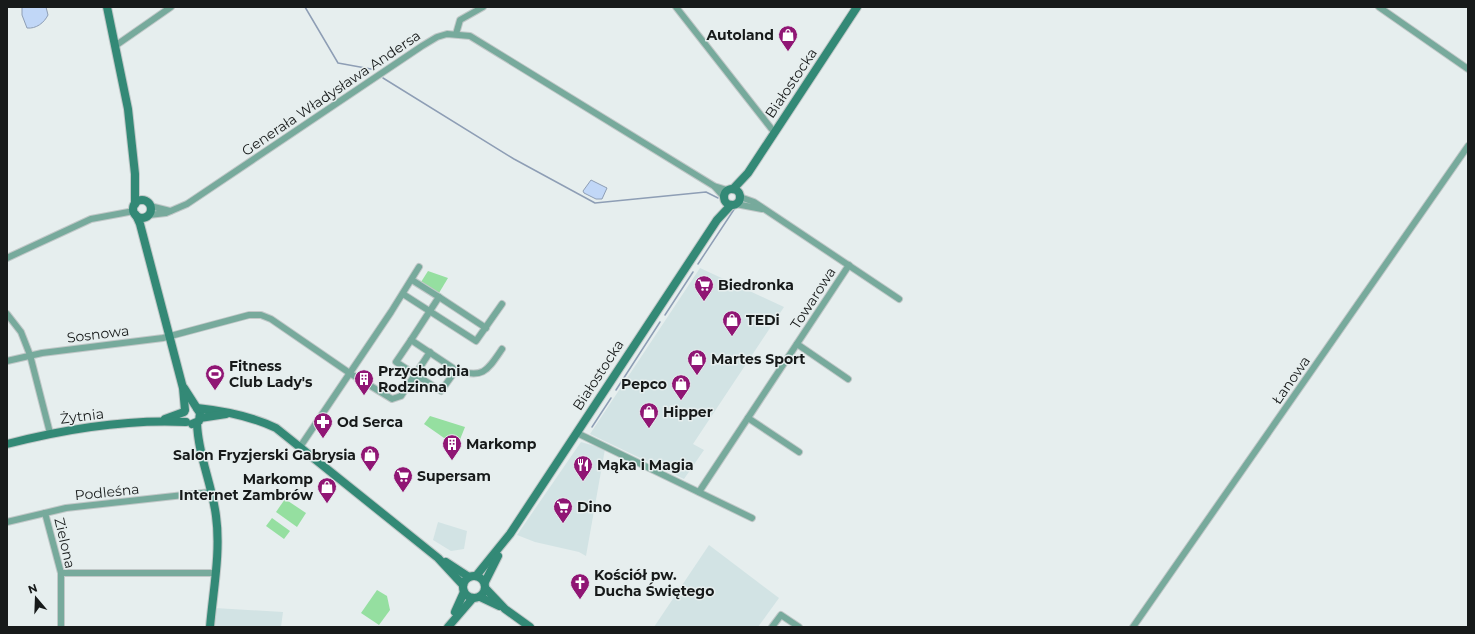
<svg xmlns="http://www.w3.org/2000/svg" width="1475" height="634" font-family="Montserrat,sans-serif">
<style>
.built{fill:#d2e3e4}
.green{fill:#95dfa0}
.water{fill:#c1d7f7;stroke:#8e9eb5}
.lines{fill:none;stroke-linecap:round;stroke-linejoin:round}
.stream{stroke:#8e9eb5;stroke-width:1.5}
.street-casing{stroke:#c1c8c8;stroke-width:8}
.secondary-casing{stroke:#c1c8c8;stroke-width:10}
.street{stroke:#77aa9c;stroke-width:6}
.secondary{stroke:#338976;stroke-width:8}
.labels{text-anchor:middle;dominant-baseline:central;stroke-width:3;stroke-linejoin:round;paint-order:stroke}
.poi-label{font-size:14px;font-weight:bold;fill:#171a1a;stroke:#e6eeee;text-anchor:start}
.street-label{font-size:14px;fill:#171a1a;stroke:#e6eeee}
</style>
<rect width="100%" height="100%" fill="#e6eeee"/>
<g class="built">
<polygon points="700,268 784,307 693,444 704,450 684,479 590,434"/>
<polygon points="581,442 605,449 586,556 579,552 535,542 517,535"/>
<polygon points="438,522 467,531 464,549 451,551 433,540"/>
<polygon points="709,545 779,598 758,627 654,627"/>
<polygon points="215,608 283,612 281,627 214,627"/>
</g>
<g class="green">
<polygon points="428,271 448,278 439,293 421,282"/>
<polygon points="430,416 465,427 457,447 424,424"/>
<polygon points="285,499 306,513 297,527 276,512"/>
<polygon points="272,518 290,531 284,539 266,526"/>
<polygon points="377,590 387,596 390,610 379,625 361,613"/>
</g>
<g class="water">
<path d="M22,7H46L48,15C44,23 36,29 27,28L22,15Z"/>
<polygon points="591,180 607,188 602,199 596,199 584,193 583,191"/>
</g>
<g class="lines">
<g class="stream">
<polyline points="305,7 338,63 371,69"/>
<polyline points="383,78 514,159 595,203 706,192 718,198"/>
<polyline points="698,264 735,208"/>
<polyline points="665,315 693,272"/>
<polyline points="616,390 660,322"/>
<polyline points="592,427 611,398"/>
</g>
<g class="street-casing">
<g id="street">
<polyline points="676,7 774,132"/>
<polyline points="1379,7 1468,69"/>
<polyline points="456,34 460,20 483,7"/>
<polyline points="115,46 171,7"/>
<polyline points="715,187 724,197"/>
<polyline points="740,197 754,202 899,299"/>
<polyline points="736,204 762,209"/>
<polyline points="150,206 170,211"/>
<polyline points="149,215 166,213 187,204 422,46 437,37 447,34 470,36 714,186 727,190"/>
<polyline points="7,258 91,219 134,211"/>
<polyline points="412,280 439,297"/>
<polyline points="403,294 476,341 502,304"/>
<polyline points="7,314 21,332 30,355 50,433"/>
<polygon points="411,340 456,370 441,391 396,362"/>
<polyline points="411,340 439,297 486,328"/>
<polyline points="797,344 848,379"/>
<polyline points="7,361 42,353 163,338 249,315 261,315 271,319 351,374 392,399 401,396 430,352"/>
<path d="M456,370C483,379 487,371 502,349"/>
<polyline points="748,418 799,452"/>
<polyline points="577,433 752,518"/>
<polyline points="300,447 391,312 419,267"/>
<polyline points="699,492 849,265"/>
<polyline points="45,513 61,573 61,627"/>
<polyline points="7,522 66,508 211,492"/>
<polyline points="61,573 215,573"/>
<polyline points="772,627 781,615 799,627"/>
<polyline points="1133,627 1468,146"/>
</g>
</g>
<g class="secondary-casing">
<g id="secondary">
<polyline points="107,7 128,109 135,174 135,204"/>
<circle cx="732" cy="197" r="8"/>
<polyline points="733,189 748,173 857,7"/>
<circle cx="142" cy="209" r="9"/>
<polyline points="136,215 140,224 183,388 185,410"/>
<polyline points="184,388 200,413 199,421 192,424"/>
<path d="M197,408C225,411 251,416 276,428L438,558L463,585"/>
<polyline points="200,418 226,414"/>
<polyline points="165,419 184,412"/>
<path d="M197,423C198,455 212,484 216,516C221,552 213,591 210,627"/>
<path d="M7,444C65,429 126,419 186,422"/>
<polyline points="446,562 469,577"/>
<circle cx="474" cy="587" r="11"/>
<polyline points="476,576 510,534 717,220 731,205"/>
<polyline points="485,582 498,556"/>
<polyline points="486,589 505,609 530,627"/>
<polyline points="480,597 499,606"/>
<polyline points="455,612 464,592"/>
<polyline points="448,627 473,598"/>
</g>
</g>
<use href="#street" class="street"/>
<use href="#secondary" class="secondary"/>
</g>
<defs>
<g id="shop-pin" transform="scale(1)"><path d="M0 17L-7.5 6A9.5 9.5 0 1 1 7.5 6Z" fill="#901674" stroke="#e6eeee"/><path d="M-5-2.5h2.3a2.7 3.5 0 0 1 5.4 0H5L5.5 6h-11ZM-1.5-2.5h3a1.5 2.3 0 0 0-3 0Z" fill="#fff"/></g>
<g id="supermarket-pin" transform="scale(1)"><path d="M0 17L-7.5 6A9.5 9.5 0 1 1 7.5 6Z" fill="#901674" stroke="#e6eeee"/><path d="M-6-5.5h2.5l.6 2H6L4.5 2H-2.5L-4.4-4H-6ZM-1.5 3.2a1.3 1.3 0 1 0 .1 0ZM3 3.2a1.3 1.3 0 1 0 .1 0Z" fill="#fff"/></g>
<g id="stadium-pin" transform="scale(1)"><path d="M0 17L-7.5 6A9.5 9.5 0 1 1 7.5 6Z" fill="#901674" stroke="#e6eeee"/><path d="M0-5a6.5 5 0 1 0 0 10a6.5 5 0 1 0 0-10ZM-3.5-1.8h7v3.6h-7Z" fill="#fff"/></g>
<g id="building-pin" transform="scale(1)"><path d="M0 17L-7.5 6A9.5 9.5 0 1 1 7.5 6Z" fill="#901674" stroke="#e6eeee"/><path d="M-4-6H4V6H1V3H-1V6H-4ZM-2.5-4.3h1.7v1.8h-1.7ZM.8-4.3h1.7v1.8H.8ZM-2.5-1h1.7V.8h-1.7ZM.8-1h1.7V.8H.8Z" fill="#fff"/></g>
<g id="pharmacy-pin" transform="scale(1)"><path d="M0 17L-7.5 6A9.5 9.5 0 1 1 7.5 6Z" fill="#901674" stroke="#e6eeee"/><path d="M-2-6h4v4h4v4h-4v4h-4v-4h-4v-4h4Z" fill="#fff"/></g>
<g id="restaurant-pin" transform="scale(1)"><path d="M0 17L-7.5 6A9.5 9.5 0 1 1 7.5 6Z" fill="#901674" stroke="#e6eeee"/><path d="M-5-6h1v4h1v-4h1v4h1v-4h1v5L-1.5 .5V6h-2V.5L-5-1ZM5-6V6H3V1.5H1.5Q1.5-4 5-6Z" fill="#fff"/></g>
<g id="church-pin" transform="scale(1)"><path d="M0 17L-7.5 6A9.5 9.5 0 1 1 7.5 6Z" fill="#901674" stroke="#e6eeee"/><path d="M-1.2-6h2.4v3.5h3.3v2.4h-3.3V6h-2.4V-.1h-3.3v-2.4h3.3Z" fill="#fff"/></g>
</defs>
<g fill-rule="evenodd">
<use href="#shop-pin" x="788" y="35"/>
<use href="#supermarket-pin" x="704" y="285"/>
<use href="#shop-pin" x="732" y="320"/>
<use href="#shop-pin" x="697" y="359"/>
<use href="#stadium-pin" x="215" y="374"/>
<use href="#building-pin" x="364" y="379"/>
<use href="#shop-pin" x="681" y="384"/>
<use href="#shop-pin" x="649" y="412"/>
<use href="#pharmacy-pin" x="323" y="422"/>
<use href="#building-pin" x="452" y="444"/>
<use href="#shop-pin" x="370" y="455"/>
<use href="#restaurant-pin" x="583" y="465"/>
<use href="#supermarket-pin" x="403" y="476"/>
<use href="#shop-pin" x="327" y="487"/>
<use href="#supermarket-pin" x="563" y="507"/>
<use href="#church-pin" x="580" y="583"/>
</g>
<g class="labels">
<g class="poi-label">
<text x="774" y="35" text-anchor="end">Autoland</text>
<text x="718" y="285">Biedronka</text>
<text x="746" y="320">TEDi</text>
<text x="711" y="359">Martes Sport</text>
<text x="229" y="366">Fitness<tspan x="229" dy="16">Club Lady's</tspan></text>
<text x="378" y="371">Przychodnia<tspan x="378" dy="16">Rodzinna</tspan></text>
<text x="667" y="384" text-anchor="end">Pepco</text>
<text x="663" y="412">Hipper</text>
<text x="337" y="422">Od Serca</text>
<text x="466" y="444">Markomp</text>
<text x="356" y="455" text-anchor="end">Salon Fryzjerski Gabrysia</text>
<text x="597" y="465">Mąka i Magia</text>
<text x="417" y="476">Supersam</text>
<text x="313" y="479" text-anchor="end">Markomp<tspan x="313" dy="16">Internet Zambrów</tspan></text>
<text x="577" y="507">Dino</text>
<text x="594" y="575">Kościół pw.<tspan x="594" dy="16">Ducha Świętego</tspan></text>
</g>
<g class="street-label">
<text transform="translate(791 83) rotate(-56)">Białostocka</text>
<text transform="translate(331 93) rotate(-34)">Generała Władysława Andersa</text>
<text transform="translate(813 298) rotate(-57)">Towarowa</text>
<text transform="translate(98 334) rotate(-7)">Sosnowa</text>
<text transform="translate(598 375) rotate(-57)">Białostocka</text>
<text transform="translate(1291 380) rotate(-55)">Łanowa</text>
<text transform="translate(82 416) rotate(-7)">Żytnia</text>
<text transform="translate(107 492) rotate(-6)">Podleśna</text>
<text transform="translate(65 543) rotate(77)">Zielona</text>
</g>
</g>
<rect width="1475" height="634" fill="none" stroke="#171a1a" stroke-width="16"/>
<g transform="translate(36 598) rotate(341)" stroke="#e6eeee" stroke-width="3" paint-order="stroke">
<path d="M0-3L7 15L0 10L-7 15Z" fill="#171a1a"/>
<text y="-6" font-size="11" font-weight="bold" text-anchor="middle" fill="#171a1a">N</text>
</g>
</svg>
